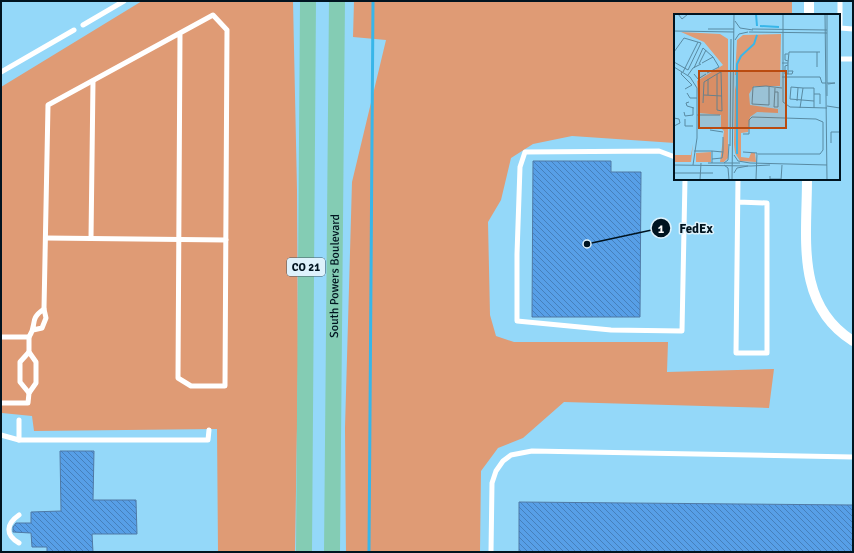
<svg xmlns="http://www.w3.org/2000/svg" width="854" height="553" font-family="Signika,sans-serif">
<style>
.grass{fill:#df9b75}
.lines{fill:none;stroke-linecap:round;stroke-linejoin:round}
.stream{stroke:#38b6e9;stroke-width:3}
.building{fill:url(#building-back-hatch);stroke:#4f79a5}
.service{stroke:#fff;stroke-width:5}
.minor{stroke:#fff;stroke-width:10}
.trunk{stroke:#84ccb4;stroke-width:16}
.labels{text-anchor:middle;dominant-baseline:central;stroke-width:3;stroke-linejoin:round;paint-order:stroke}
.shield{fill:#def2fc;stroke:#435762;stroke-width:1}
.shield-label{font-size:11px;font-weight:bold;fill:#001420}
.street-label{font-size:12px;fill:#001420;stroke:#def2fc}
.inset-river{fill:none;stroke:#38b6e9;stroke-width:2}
.inset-road{fill:none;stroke:#598aa2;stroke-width:1}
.view{fill:#ba4b10;fill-opacity:0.15;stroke:#ba4b10;stroke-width:2}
.inset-edge{fill:none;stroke:#001420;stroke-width:2}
.leader{fill:none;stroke:#001420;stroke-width:1.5}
.callout-dot{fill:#001420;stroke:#def2fc;stroke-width:1.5}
.mark-label{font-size:12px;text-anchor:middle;font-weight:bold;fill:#fff}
.callout-label{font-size:13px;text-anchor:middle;font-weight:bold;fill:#001420;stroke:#def2fc;stroke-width:3;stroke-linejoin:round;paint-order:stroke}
</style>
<defs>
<pattern id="building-back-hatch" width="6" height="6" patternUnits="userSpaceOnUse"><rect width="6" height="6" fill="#579fe7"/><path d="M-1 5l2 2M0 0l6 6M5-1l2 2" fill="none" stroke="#4680bb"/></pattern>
</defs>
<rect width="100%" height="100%" fill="#94d8f9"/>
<g class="grass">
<polygon points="142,1 293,1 297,190 298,366 295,552 218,552 217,429 34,431 32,416 2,413 1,411 1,87"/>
<polygon points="354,1 792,1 792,15 675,15 675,143 572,136 533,144 511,158 501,200 488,222 490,315 496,336 514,342 668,342 667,372 774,369 769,408 564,402 523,438 498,448 481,471 480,552 346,552 345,428 352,182 386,40 353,37"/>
</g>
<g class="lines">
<polyline class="stream" points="369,552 373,1"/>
</g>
<g class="building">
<polygon points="533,161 611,161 611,172 641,172 640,317 532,317"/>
<polygon points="60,451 94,451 93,500 136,500 137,534 92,534 93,552 47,552 47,547 32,547 31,533 13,532 13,527 16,523 31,523 31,512 61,511"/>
<polygon points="519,502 853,505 853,552 519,552"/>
</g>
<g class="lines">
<g class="service">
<polyline points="840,1 840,28 853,29"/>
<polyline points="83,25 124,1"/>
<polyline points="839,59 853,59"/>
<polyline points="1,72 74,30"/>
<polyline points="675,157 659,151 525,152 520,167 517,254 517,321 611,330 682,331 685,179"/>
<polyline points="738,179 736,353 767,353 767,203 738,202"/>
<polyline points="46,238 226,240"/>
<polyline points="91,238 93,81"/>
<polyline points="44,309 48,105 213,15 227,30 225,386 191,386 178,378 180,33"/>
<polyline points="1,337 29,337 29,352 36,362 36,383 29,393 28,403 1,403"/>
<path d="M29,337C38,324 28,320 44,309L46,318L42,328L33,330"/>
<polyline points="29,393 20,382 20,362 29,352"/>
<polyline points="19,420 19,440"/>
<polyline points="1,435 19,440 208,440 209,430"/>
<path d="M19,515C6,524 5,535 19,543"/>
<polyline points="491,552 492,483 496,471 503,461 511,455 532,451 853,457"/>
</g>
<g class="minor">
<polyline points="809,15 809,1"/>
<path d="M807,179C807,238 795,305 853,341"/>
</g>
<g class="trunk">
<polyline points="304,552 308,1"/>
<path id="s1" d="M332,552L337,1"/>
</g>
</g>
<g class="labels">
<rect class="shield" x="287" y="258" width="38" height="18" rx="3"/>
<g class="shield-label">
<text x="306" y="267">CO 21</text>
</g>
<g class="street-label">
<text stroke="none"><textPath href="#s1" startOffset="276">South Powers Boulevard</textPath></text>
</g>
</g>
<g transform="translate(674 14)">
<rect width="166" height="166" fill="#94d8f9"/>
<path d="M7,18L46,20L54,25V144L50,148H46L50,117L47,114V101L25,99L23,67L49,51L30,28ZM107,20L106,72H80L75,80L76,91L104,95V99L83,98L76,103L74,118L67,119V143L75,144L77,139H81L82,148L66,147L61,139L60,130L61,76L64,61H61L63,26L69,21ZM19,130L17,148H0V141H17ZM37,138V148H22V139Z" fill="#df9b75"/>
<path class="inset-river" d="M82,0L83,12M86,12L105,13M63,140V50L67,42L80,30L83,21"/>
<path class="inset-road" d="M4,0L8,5L14,0M109,0V88L116,93L153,94M151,0L153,166M61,7L66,14L79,16M34,15H60M78,15L153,16M0,17L60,18M75,18L153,19M61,26L65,20L74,18M0,38L10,24L27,29L14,56L0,48M114,47L111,46V40H114M28,49L39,43L45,53L33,59M108,49H114L115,38H146M114,49V60H118L119,57H114M25,50L32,36M0,53L16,63L23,74V124L19,151M143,53V38M20,54L29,34L39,43M8,58L7,60L18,71L11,75M9,58L24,28M20,60L24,65L32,60M114,60H111V52L114,51M14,61L19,54L27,50M108,63H146L148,69H152M153,69H161L154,70M95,73V91L78,90L79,73L92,72L108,74M101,74L100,93H104V78H101M129,74L117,73L116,85L140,87M13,79L16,84H23M140,80H146V90M30,81L48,82M34,81V65M153,82V0M123,87L124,74M15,88L12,89L13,92L20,94M29,89L30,68L43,60L47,58L48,97L43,96V60M153,92L166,94M126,94L129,74H140V94M10,98L11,102L19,101V94M23,101H46M0,104L5,105L6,109L0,112M11,105V112H19M36,116L49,118M69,120H75V106L78,103L142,105L149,108V136L146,140H84M157,129V118H166M56,132L57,25M20,137H38V149M49,138V123M69,138L83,139L82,165M60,141L64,147L76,149M38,145L48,144L49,138L38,137M34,149H66M50,149L54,146L55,130M76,149L153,151M0,151L77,152M50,151L54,154L55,166M77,152L96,151M0,159H39M60,159L63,154L74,152M96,162V165H107M26,166L27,149M58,166L60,0M107,166L108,151"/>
<path class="view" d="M25,57H112V114H25Z"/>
<rect width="166" height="166" class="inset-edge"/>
</g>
<path class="leader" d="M587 244L661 228"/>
<g class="callout-dot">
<circle cx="587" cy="244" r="4"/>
<circle cx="661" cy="228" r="10"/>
</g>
<g class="mark-label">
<text x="661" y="233">1</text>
</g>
<g class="callout-label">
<text x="696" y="233">FedEx</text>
</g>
<rect width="854" height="553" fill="none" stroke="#001420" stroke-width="4"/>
</svg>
